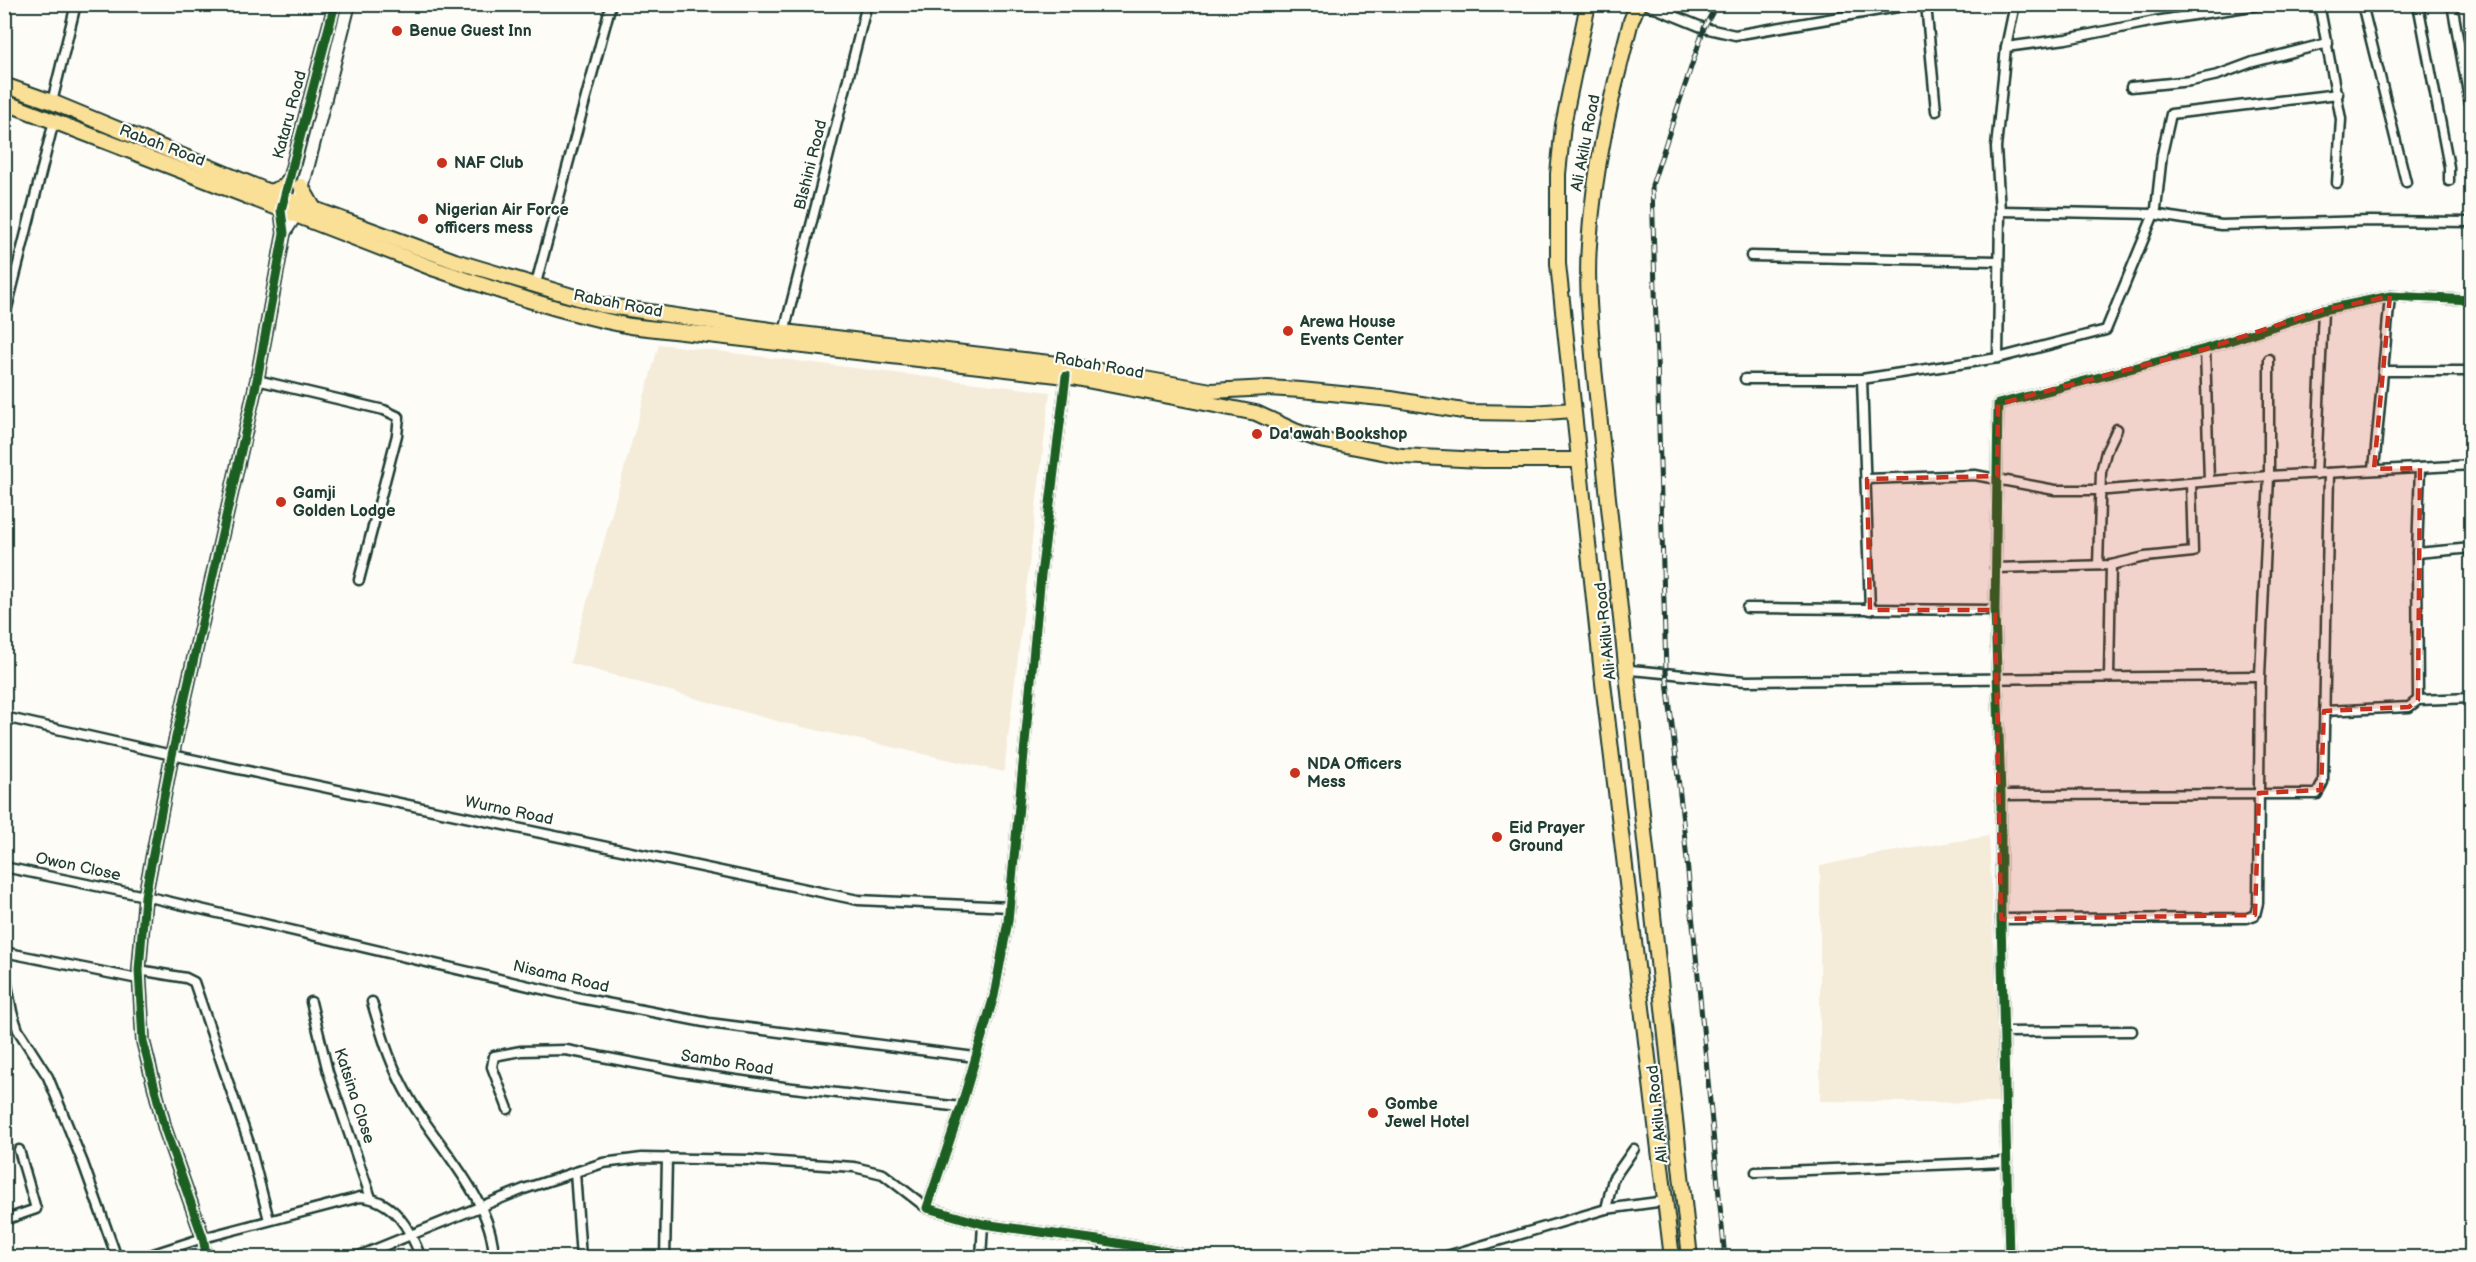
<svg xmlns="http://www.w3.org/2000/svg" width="2476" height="1262" font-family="'Balsamiq Sans',sans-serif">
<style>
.built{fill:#f4ecd9}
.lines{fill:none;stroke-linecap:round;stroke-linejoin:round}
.street-casing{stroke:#1f3d34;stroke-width:13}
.secondary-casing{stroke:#1f3d34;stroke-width:16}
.primary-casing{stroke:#1f3d34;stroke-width:18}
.street{stroke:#fdfcf7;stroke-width:8}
.secondary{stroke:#fdfcf7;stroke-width:12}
.primary{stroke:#fadf96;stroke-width:14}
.rail-casing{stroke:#1f3d34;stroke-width:5}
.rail{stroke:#fdfcf7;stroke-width:3;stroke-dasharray:9;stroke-linecap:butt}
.cycleway-casing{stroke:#fdfcf7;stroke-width:13}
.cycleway{stroke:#1b5e20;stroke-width:9}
.marked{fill:#c8321e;fill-opacity:0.2;stroke:#c8321e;stroke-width:4.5;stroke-dasharray:12 8;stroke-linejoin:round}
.poi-dot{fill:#c8321e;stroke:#fdfcf7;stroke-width:2}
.labels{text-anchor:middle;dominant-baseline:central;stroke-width:4.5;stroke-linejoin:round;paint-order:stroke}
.poi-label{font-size:16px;font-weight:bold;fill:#1f3d34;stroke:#fdfcf7;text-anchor:start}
.street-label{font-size:16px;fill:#1f3d34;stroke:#fdfcf7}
</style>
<rect width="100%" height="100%" fill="#fdfcf7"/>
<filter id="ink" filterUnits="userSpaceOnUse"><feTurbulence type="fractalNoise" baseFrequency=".0167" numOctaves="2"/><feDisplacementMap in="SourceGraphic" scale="12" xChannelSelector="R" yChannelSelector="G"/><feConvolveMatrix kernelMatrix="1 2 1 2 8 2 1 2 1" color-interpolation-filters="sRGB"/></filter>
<g filter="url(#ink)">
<g class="built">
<polygon points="659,344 1050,392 1004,772 780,722 570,663"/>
<polygon points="1989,836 2000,1103 1820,1101 1820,866 1872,855"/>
</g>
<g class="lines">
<g class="street-casing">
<g id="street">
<polyline points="1645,4 1704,28 1735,35 1915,4"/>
<polyline points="1926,4 1936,111"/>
<polyline points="2319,4 2341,119 2337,183"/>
<polyline points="2362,4 2406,182"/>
<polyline points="2418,4 2449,167 2449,181"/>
<polyline points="2452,4 2470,104"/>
<polyline points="2006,47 2066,39 2155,21 2265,4"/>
<polyline points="2131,87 2191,81 2218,75 2253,62 2328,43"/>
<polyline points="52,102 76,4"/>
<polyline points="2000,211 2153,214 2221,225 2370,221 2472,222"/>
<polyline points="1751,256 1998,261"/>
<polyline points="535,287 611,4"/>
<polyline points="4,320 54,121"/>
<polyline points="784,332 867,4"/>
<polyline points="2205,349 2209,481"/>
<polyline points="1998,358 2000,211 1996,148 2006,47 2015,4"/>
<polyline points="2384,371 2472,371"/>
<polyline points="1066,376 1041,575 1008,921 994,996 961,1107 927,1208 983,1224 1105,1241 1203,1258"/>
<polyline points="1745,379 1862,379 1998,358 2106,330 2156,209 2162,154 2171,114 2338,94"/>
<polyline points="1862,379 1870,610"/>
<polyline points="257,380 384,410 399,417 397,435 359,580"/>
<polyline points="2374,469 2390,296"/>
<polyline points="2316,474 2323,310"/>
<polyline points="1867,479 1975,475 2055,490 2108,490 2269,476 2472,465"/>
<polyline points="2417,553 2472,548"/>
<polyline points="2098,565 2101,472 2106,452 2117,429"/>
<polyline points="1995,568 2111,565 2145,557 2193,552 2191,483"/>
<polyline points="1747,608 1995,610"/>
<path d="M1627,670C1668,672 1707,679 1747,681L2260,676"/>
<polyline points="2109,677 2111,565"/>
<polyline points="2418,700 2417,553 2420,468"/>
<polyline points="2324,711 2409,707 2418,700 2472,698"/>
<polyline points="4,717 172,755 858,900 1010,907"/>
<polyline points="2001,795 2317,794 2323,782 2329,473"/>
<polyline points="4,867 145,896 580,998 709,1023 975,1057"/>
<polyline points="2001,919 2247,918 2255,915 2258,903 2260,676 2269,476 2269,359"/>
<polyline points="4,952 138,979"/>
<polyline points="4,968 12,1012 18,1030 48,1077 83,1163 117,1258"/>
<polyline points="139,970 186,978 194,982 250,1146 269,1220"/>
<polyline points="311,1002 328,1072 371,1198"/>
<path d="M372,1002C383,1039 391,1068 411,1101C440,1149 493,1200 494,1258"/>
<polyline points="2005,1032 2132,1031"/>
<polyline points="508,1109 492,1067 494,1056 521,1051 566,1050 681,1072 784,1087 961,1107"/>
<polyline points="575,1172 581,1258"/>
<polyline points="1756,1172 2005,1162"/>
<polyline points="1606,1209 1613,1179 1634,1149"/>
<polyline points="4,1220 36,1209 19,1150"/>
<polyline points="203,1238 207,1258"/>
<path d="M141,1258L203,1238L360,1197C394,1199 410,1229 421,1258"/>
<polyline points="354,1258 524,1189 603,1163 642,1158 750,1160 854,1167 883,1174 927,1208"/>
<polyline points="665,1258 667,1158"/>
<polyline points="981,1258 983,1224"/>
<polyline points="1105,1258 1105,1241"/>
<polyline points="1440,1258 1606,1209 1665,1201"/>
<polyline points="2009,1258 2001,919 2001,795 1995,610 1998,404 2205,349 2323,310 2390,296 2472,300"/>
</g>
</g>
<g class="secondary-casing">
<g id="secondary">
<polyline points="284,233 295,216 349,4"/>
<polyline points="203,1238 165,1129 143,1041 139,970 145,896 172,755 257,380 284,233 281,210 335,4"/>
</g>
</g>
<g class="primary-casing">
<g id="primary">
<polyline points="1588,4 1563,125 1558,174 1558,264 1603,683 1672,1258"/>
<path d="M1638,4L1631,21C1611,98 1594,166 1589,245C1586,286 1591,328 1594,368L1690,1258"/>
<polyline points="4,85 52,102 284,198 455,261 602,305 784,332 1067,365 1211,391 1268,388 1301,390 1391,399 1469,412 1533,413 1573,410"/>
<path d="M4,102L435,269C499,291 563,313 630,326L1066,376L1256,413L1295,431L1320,440L1402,456L1481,460H1579"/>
<polyline points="301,186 314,209"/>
<polyline points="270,192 283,187 288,181"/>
</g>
</g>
<use href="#street" class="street"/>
<use href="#secondary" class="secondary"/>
<use href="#primary" class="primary"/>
<g class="rail-casing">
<polyline id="rail" points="1717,4 1704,28 1652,185 1666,672 1684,830 1725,1258"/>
</g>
<use href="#rail" class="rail"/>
<g class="cycleway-casing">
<g id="cycleway">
<polyline points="1066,376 1041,575 1008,921 994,996 961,1107 927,1208 983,1224 1105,1241 1203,1258"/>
<polyline points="207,1258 203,1238 165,1129 143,1041 139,970 145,896 172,755 257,380 284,233 281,210 335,4"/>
<polyline points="2009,1258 2001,919 2001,795 1995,610 1998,404 2205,349 2323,310 2390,296 2472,300"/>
</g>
</g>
<use href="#cycleway" class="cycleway"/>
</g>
</g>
<path class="marked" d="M2390,296L2374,469L2420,468L2418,700L2409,707L2324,711L2321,790L2259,793L2255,915L2001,919L1995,610H1870L1867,479L1997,476L1998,404L2205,349L2323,310Z"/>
<g class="poi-dot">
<circle cx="397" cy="31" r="6"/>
<circle cx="442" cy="163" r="6"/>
<circle cx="423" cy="219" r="6"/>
<circle cx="1288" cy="331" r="6"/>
<circle cx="1257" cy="434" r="6"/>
<circle cx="281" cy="502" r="6"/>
<circle cx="1295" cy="773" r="6"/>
<circle cx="1497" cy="837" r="6"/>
<circle cx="1373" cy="1113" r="6"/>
</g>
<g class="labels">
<g class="poi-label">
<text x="409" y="31">Benue Guest Inn</text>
<text x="454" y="163">NAF Club</text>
<text x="435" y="210">Nigerian Air Force<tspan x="435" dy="18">officers mess</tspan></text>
<text x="1300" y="322">Arewa House<tspan x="1300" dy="18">Events Center</tspan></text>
<text x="1269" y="434">Da'awah Bookshop</text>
<text x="293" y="493">Gamji<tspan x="293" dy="18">Golden Lodge</tspan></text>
<text x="1307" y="764">NDA Officers<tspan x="1307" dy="18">Mess</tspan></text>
<text x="1509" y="828">Eid Prayer<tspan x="1509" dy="18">Ground</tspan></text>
<text x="1385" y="1104">Gombe<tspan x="1385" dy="18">Jewel Hotel</tspan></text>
</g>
<g class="street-label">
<text transform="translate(290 115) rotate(-75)">Kataru Road</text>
<text transform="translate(1586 143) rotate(-79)">Ali Akilu Road</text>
<text transform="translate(162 146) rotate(21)">Rabah Road</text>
<text transform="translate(811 165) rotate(-76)">BIshini Road</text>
<text transform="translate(618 304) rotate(11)">Rabah Road</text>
<text transform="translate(1099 366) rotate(10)">Rabah Road</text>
<text transform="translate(1606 631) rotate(-96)">Ali Akilu Road</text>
<text transform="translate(509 811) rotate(12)">Wurno Road</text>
<text transform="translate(78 867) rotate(12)">Owon Close</text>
<text transform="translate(561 977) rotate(13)">Nisama Road</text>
<text transform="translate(727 1063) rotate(9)">Sambo Road</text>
<text transform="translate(354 1096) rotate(72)">Katsina Close</text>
<text transform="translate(1658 1114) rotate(-96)">Ali Akilu Road</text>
</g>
</g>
<rect width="2476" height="1262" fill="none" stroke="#fdfcf7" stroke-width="24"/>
<rect x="12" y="12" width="2452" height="1238" fill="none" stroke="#1f3d34" stroke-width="2" filter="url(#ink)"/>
</svg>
